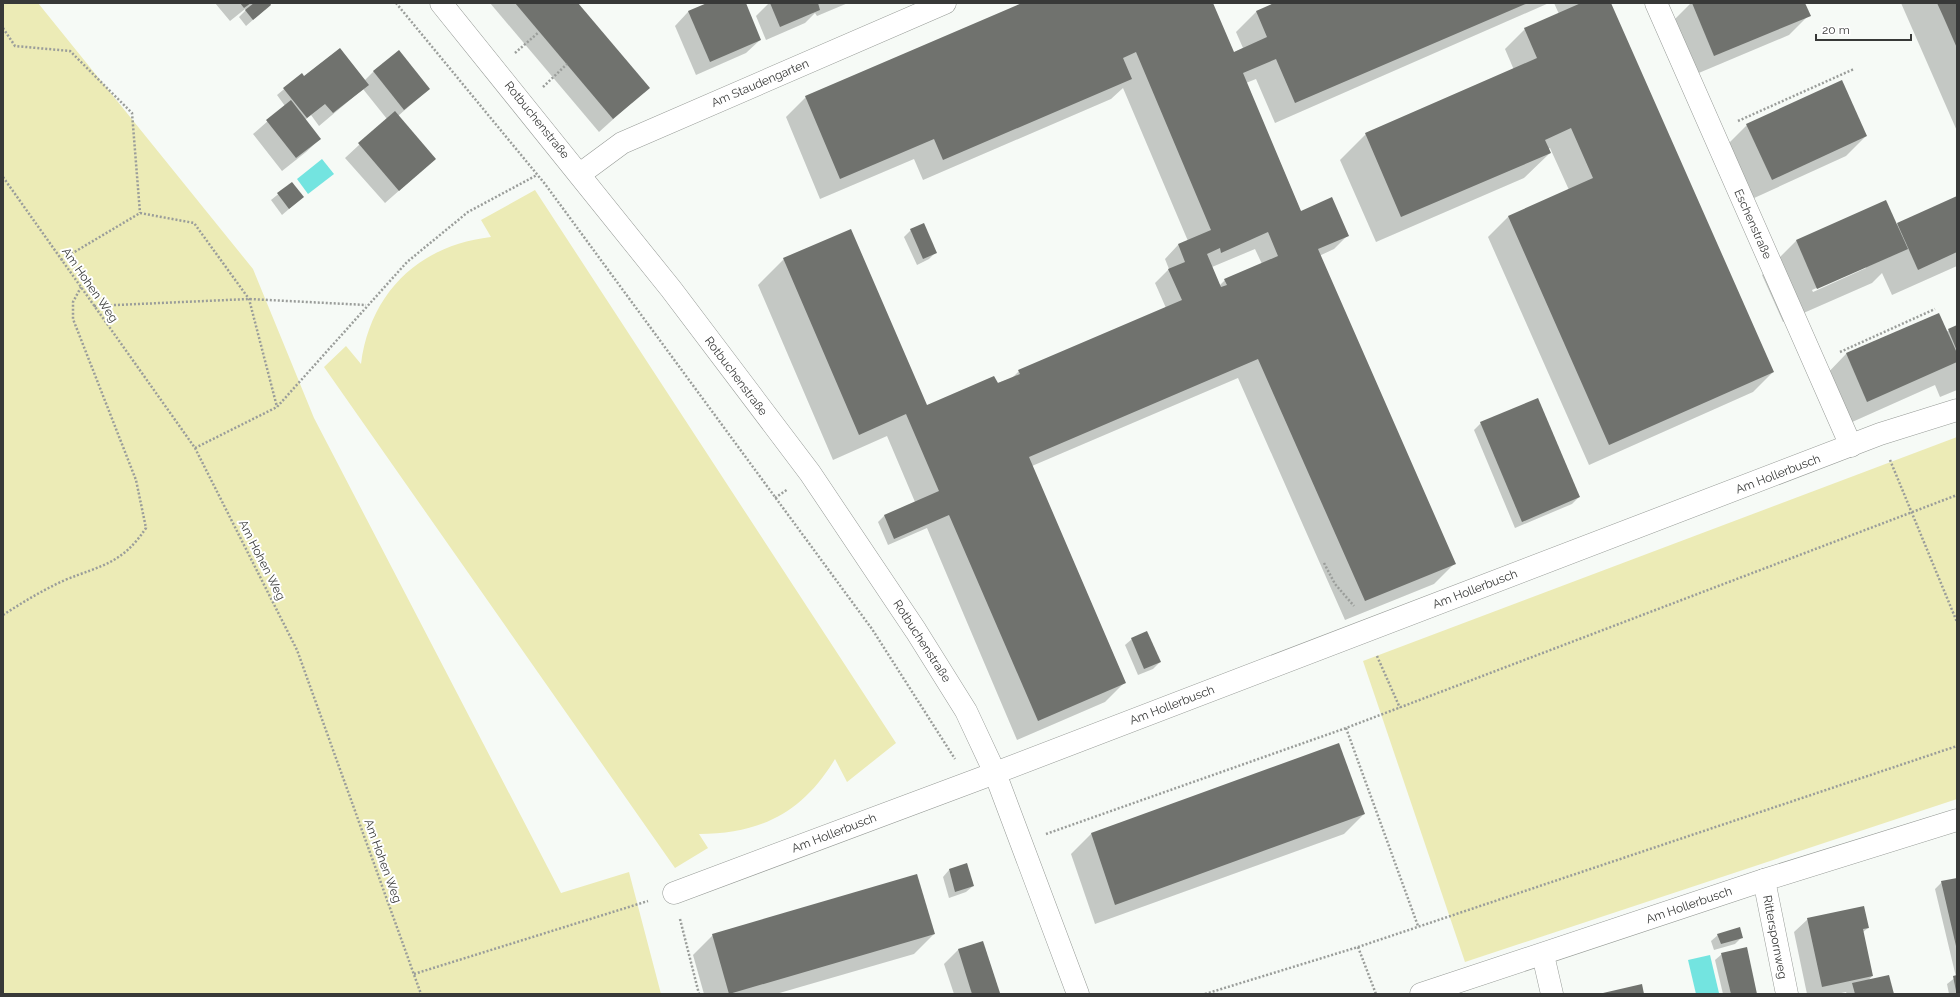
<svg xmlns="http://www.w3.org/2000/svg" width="1960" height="997" font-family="Raleway,sans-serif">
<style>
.green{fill:#ecebb6}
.water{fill:#73e4e0}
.shadow{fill:#0003;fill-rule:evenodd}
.building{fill:#70726e;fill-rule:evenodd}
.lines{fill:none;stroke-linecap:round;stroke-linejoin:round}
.minor-casing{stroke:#969a96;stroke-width:23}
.path{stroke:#9a9d9a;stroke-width:2.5;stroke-dasharray:2 2;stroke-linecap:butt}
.minor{stroke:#fff;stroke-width:22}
.labels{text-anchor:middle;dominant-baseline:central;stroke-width:4;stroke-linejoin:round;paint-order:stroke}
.street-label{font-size:12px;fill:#383938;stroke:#fff}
</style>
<rect width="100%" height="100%" fill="#f6faf6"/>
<g class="green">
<polygon points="3,3 38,3 253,269 314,418 561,893 629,872 661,994 3,994"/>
<path d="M535,190L896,743L847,782L835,759C803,812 761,834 699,834L708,848L675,868L324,367L346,346L361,364C370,293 419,245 491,237L481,220Z"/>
<polygon points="1957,437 1957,799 1465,962 1363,661"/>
</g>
<g class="water">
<polygon points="322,159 334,174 308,194 297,179"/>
<polygon points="1710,955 1719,993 1696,994 1688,960"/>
</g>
<g class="shadow">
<polygon points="215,3 269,3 270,5 246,26 239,17 246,10 245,9 230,21"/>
<polygon points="490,3 577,3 648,88 599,132"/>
<polygon points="709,3 745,3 760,40 746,53 696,75 675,26 688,12"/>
<polygon points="769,3 848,3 817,16 815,13 805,23 766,40 756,16"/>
<path d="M1025,3H1212L1233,53L1243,48L1236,32L1256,12L1277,3H1549L1275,123L1256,79L1246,83L1301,212L1347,236L1334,249L1319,256L1454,564L1434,584L1345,620L1238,378L1032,466L1125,682L1105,702L1017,740L927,528L888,545L878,522L884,516L915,502L887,436L833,460L758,285L784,259L926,407L1012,378L1019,371L1166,308L1155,283L1169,269L1165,259L1178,245L1188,241L1123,88L1111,99L923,180L914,159L820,199L786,117L806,97ZM1255,249L1262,264L1225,280L1219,286L1212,267Z"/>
<polygon points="1554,3 1610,3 1773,372 1753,392 1589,465 1488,237 1508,217 1569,190 1550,148 1548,149 1550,153 1524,178 1376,242 1340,160 1366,134 1514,70 1505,49 1525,29 1559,14"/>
<polygon points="1691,3 1804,3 1809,15 1789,35 1694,75 1672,22"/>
<polygon points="1901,3 1957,3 1957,131"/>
<polygon points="374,71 429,89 398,116 435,159 385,203 345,158 387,119 363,89 319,126 311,115 305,120 320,139 306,152 282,171 253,134 285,106 277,95 301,75 304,78 364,81"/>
<polygon points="1747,125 1866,136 1846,156 1752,199 1727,145"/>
<polygon points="292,183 303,197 282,215 271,200"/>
<path d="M1957,197V266L1892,295L1882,273L1872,283L1783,322L1762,275L1796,241L1885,202L1896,225ZM1866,266V268L1813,292L1812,290Z"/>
<polygon points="911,230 936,252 929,259 917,265 904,237"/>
<polygon points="1938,314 1946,332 1957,326 1957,390 1940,397 1935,385 1841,427 1821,380 1846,354"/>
<polygon points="1481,423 1579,497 1572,504 1515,528 1474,430"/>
<polygon points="1132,639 1160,662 1153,669 1138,675 1125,645"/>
<polygon points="1364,814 1344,834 1095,924 1071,854 1091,834"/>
<polygon points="949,870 973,886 966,892 949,898 943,877"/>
<polygon points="1957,879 1957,994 1949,994 1947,984 1956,977 1935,889 1942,882"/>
<polygon points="1808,919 1868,928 1863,932 1872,976 1868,981 1893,994 1847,994 1846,992 1837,994 1807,994 1794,932"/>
<polygon points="934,934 914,954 776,994 704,994 693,955 713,935"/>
<polygon points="1718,935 1742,937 1735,944 1714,950 1711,941"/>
<polygon points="982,942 998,994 954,994 944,964 958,950"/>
<polygon points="1722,954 1756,994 1723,994 1715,960"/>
</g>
<g class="building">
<polygon points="240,3 251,3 244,8"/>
<polygon points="254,3 270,3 271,5 253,20 245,10"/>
<polygon points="515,3 578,3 650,88 613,119"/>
<polygon points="707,3 746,3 761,40 710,62 688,11"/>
<polygon points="770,3 818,3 820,10 780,27"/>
<path d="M1022,3H1213L1234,52L1267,37L1256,11L1274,3H1528L1295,103L1276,59L1243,73L1301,211L1332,197L1349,236L1318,249L1456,564L1365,601L1258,359L1029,457L1126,683L1038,721L949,515L894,539L884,515L939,491L906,414L859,435L783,258L851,229L927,405L994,376L998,383L1020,374L1018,370L1182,300L1168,269L1185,262L1178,244L1211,230L1136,52L1123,58L1132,79L943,160L934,139L840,179L805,96ZM1268,232L1278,256L1224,279L1227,285L1221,287L1207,254L1220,248L1221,253Z"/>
<polygon points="1581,3 1611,3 1774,372 1609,445 1508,216 1593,178 1571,128 1545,140 1551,153 1401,217 1365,133 1537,58 1524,28"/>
<polygon points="1692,3 1805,3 1811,16 1714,56"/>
<polygon points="1937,3 1957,3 1957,48 1943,16"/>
<polygon points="340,48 369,85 333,113 325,104 307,118 283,88 302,73 304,76"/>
<polygon points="399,50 430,89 404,110 373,71"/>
<polygon points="1842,80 1867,136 1772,180 1746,124"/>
<polygon points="291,100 321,139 296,158 266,120"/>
<polygon points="395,111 436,159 399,191 358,143"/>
<polygon points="292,182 304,197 289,209 277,193"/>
<polygon points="1957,196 1957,252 1918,270 1897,223"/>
<polygon points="1886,200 1908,249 1817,289 1796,240"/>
<polygon points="924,223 937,253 923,259 910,229"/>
<polygon points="1939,313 1957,353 1957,362 1867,402 1846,353"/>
<polygon points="1957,325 1957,351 1948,329"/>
<polygon points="1538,398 1580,497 1522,522 1480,422"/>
<polygon points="1147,631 1161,662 1144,669 1131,638"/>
<polygon points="1339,743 1365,814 1115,905 1091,833"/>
<polygon points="967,863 974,886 955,892 949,869"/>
<polygon points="917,874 935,934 729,994 712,934"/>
<polygon points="1957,878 1957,946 1956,946 1941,881"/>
<polygon points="1864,906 1869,928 1863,929 1873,976 1822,987 1807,918"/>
<polygon points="1740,927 1743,938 1721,944 1717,934"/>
<polygon points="983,941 1000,993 998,994 972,994 958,949"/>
<polygon points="1747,947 1757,994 1731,994 1721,953"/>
<polygon points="1889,975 1894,994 1855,994 1852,983"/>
<polygon points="1957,975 1957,991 1956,991 1953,976"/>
<polygon points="1642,984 1644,994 1603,994 1603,993"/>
</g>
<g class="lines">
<g class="minor-casing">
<g id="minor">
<polyline points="441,3 671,289 810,473 916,631 966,711 995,773 1078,994"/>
<polyline points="1656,3 1851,446"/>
<polyline points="580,174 622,143 945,3"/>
<polyline points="1764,880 1787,994"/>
<polyline points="674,893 995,773 1880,434 1957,410"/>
<polyline points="1543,955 1552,994"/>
<polyline points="1421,994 1764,880 1957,820"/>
</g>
</g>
<g class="path">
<polyline points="396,3 545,184 872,629 955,759"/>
<polyline points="3,28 15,46 70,51 132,113 140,213"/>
<polyline points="515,53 539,32"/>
<polyline points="543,87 567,64"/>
<polyline points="1738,121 1854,69"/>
<polyline points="3,177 195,448 297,650 421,994"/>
<polyline points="61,260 140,213 194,223 249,299 277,407"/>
<polyline points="94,306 249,299 366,305"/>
<polyline points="1840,352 1935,309"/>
<polyline points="195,448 277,407 407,262 468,212 537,175"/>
<polyline points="1890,460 1957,622"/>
<polyline points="775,498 788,489"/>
<polyline points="1324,563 1335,584 1354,606"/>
<path d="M3,615C23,602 43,590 65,580C102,565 122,564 146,528L136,480L73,319V302L81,287"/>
<polyline points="1377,656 1400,708"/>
<polyline points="1346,728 1418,926"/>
<polyline points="1046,834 1346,728 1957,495"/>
<polyline points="680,919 699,994"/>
<polyline points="1358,947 1376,994"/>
<polyline points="414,974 648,901"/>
<polyline points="1205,994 1358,947 1957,746"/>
</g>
<use href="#minor" class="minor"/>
</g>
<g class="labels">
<g class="street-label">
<text transform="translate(760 83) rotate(-23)">Am Staudengarten</text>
<text transform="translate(537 120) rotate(51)">Rotbuchenstraße</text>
<text transform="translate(1753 224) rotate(66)">Eschenstraße</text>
<text transform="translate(90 285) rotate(55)">Am Hohen Weg</text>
<text transform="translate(736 376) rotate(53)">Rotbuchenstraße</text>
<text transform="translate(1778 474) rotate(-21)">Am Hollerbusch</text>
<text transform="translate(262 560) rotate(63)">Am Hohen Weg</text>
<text transform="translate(1475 589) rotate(-21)">Am Hollerbusch</text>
<text transform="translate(922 641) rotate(57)">Rotbuchenstraße</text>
<text transform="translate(1172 705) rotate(-21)">Am Hollerbusch</text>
<text transform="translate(834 833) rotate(-21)">Am Hollerbusch</text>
<text transform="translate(383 861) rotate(70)">Am Hohen Weg</text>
<text transform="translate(1689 905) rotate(-19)">Am Hollerbusch</text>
<text transform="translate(1775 937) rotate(79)">Ritterspornweg</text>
</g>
</g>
<rect width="1960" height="997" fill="none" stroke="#383938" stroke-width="8"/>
<path d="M1816 34v6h95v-6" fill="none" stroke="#383938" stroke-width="2"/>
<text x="1822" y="34" font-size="12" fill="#383938" stroke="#ffffff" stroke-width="3" paint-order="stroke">20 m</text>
</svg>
